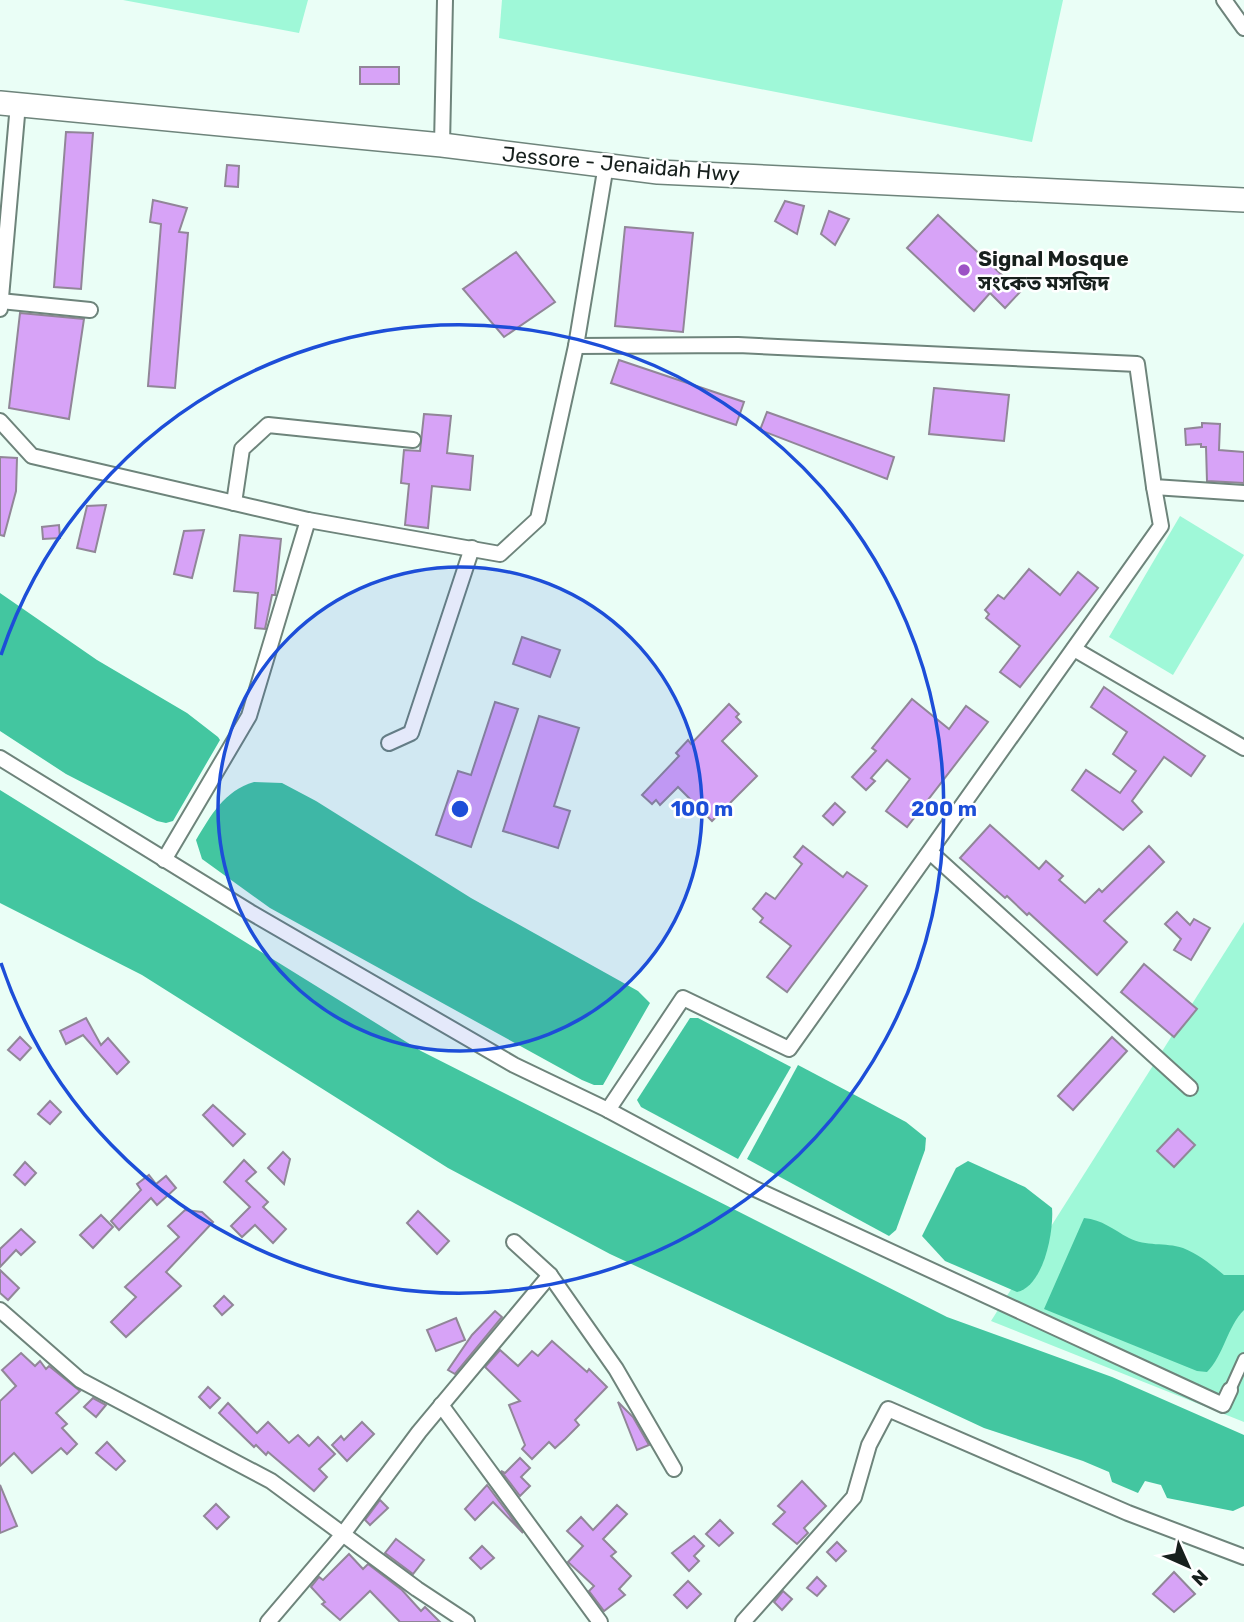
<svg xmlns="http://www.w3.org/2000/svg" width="1244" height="1622" font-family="Rubik,'Noto Sans Bengali',sans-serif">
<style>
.green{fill:#9ff8d8}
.water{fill:#43c6a0}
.building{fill:#d7a3f7;stroke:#918698;stroke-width:2}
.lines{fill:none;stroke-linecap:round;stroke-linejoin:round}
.pedestrian-casing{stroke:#6e847b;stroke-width:14}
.minor-casing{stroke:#6e847b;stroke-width:18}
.trunk-casing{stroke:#6e847b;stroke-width:26}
.pedestrian{stroke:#fff;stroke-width:10}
.minor{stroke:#fff;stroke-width:14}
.trunk{stroke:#fff;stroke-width:23}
.ring{fill:none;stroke:#1d4ed8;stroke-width:3.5}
.poi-dot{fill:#9c52c5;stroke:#fff;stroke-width:2.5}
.labels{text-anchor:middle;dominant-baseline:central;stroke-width:5;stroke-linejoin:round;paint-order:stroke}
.street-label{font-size:21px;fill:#17201d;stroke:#fff}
.poi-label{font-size:21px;font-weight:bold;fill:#17201d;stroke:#fff;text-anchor:start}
.centre{fill:#1d4ed8;stroke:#fff;stroke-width:3.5}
.ring-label{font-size:21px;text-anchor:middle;font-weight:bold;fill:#1d4ed8;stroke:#fff;stroke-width:5;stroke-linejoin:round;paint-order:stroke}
</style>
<rect width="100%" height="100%" fill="#eafef6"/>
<g class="green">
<polygon points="123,0 308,0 299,33"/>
<polygon points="502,0 1063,0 1032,142 499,38"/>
<polygon points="1180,516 1244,555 1173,675 1109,637"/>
<polygon points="1244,922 1244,1422 991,1321"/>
</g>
<g class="water">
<polygon points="0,593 97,660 187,713 218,737 220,740 173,821 166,823 157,821 66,774 0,731"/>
<path d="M254,782L282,783L316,801L471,898L638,991L650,1003L603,1085H594L582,1080L270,908L202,859L196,840C211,815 224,791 254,782Z"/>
<polygon points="0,790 421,1051 947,1317 1112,1377 1244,1435 1244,1506 1233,1511 1167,1498 1161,1485 1145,1481 1138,1493 1112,1482 1109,1472 1083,1461 984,1428 610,1254 448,1168 142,975 0,903"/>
<polygon points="690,1018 698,1018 791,1067 738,1159 641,1107 637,1100"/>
<polygon points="798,1065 906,1122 926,1138 925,1150 896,1230 889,1236 747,1159"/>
<path d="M968,1161L1025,1187L1052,1208C1054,1231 1044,1286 1017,1292L945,1261L922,1236L956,1168Z"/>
<path d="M1084,1218C1103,1220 1112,1229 1129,1238C1146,1247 1165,1242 1183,1248C1198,1254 1212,1265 1224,1275H1244V1310C1227,1327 1224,1355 1207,1372L1197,1371L1044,1309Z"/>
</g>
<g class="building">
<rect x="360" y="67" width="39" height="17"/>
<polygon points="66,132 93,133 81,289 54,287"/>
<polygon points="227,165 239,166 238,187 225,186"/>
<polygon points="153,200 187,208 179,232 188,233 175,388 148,386 161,224 150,222"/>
<polygon points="785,201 804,206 797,234 775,221"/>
<polygon points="829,211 849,219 835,245 821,234"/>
<polygon points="938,215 1020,292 1005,308 990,293 974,311 907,248"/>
<polygon points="625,227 693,233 683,332 615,326"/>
<polygon points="516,252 555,302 504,337 463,289"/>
<polygon points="20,313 84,319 69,419 9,408"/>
<polygon points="619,360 744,402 736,425 611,383"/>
<polygon points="934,388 1009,395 1004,441 929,434"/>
<polygon points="767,412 894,457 887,479 760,430"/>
<polygon points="424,414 451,416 447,453 473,456 470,490 432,486 428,528 405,525 409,484 401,483 404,450 420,451"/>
<polygon points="1202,423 1220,424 1219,450 1244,452 1244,483 1207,481 1206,447 1201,447 1201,444 1186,445 1185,429 1202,427"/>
<polygon points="0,457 17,458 16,491 4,536 0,535"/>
<polygon points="106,505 95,552 77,548 87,506"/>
<polygon points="59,525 60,538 43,539 42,527"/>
<polygon points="204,530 192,578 174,574 184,531"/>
<polygon points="240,535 281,539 275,595 272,595 265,629 255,628 258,593 234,591"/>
<polygon points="1029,569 1060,595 1078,572 1098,588 1020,687 1000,672 1020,646 986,618 989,614 985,610 998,595 1004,599"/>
<polygon points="522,637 560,650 550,677 513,664"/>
<polygon points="1104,687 1205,756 1191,776 1164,757 1132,801 1142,812 1123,830 1072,790 1086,770 1120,793 1136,771 1113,754 1127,732 1091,707"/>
<polygon points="912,699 949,729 966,706 988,722 907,827 886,811 910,779 887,760 871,778 875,781 866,790 852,777 876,751 872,748"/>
<polygon points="495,702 518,709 471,847 436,835 458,771 471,775"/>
<polygon points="729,704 739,714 736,717 741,722 722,741 757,776 712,821 678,787 660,805 656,800 652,804 642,795 679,756 676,753 688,740 691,744"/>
<polygon points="539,716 579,728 554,806 570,811 558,848 503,831"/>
<polygon points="835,803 845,812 833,825 823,816"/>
<polygon points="990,825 1039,869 1046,861 1063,876 1059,880 1085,903 1099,889 1102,892 1149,846 1164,862 1104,921 1127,942 1097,975 1029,913 1027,915 1007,896 1005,898 960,858"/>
<polygon points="803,846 843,877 847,872 867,886 787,992 767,977 791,946 760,922 763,918 753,909 766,893 775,899 802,864 794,857"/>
<polygon points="1177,912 1190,925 1194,919 1210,928 1191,960 1174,950 1181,939 1165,924"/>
<polygon points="1144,964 1197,1009 1174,1037 1121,992"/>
<polygon points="86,1018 101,1045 108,1038 129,1062 117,1074 83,1035 66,1044 60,1031"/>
<polygon points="20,1037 31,1048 20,1060 8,1050"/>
<polygon points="1112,1037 1127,1051 1073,1110 1058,1096"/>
<polygon points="50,1101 61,1112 50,1124 38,1114"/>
<polygon points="213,1105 245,1134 233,1146 203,1115"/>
<polygon points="1178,1129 1195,1145 1174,1167 1157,1151"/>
<polygon points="283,1152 290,1159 284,1184 268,1168"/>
<polygon points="244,1160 256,1172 246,1181 268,1202 263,1207 286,1229 273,1243 255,1225 242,1237 231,1226 250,1207 224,1182"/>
<polygon points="25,1162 36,1173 25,1185 14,1175"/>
<polygon points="149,1175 156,1184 166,1176 176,1188 157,1205 151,1198 119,1230 111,1221 141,1190 137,1184"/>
<polygon points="185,1210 202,1212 213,1222 166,1272 181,1286 126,1337 111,1322 136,1297 125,1287 179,1237 168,1226"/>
<polygon points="418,1211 449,1241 437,1254 407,1223"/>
<polygon points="101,1215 113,1227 93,1248 80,1235"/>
<polygon points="21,1229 35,1242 21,1255 16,1250 0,1267 0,1249"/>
<polygon points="0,1270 19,1288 8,1300 0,1293"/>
<polygon points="224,1296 233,1305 222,1315 214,1306"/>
<polygon points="495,1311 502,1317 455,1374 448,1370 472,1335"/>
<polygon points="456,1318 465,1340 436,1351 427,1330"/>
<polygon points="552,1341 587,1372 589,1369 607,1387 575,1420 579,1425 565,1439 555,1448 549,1442 532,1459 522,1449 525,1445 509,1405 520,1401 485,1367 500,1350 518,1366 532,1351 538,1356"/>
<polygon points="21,1353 35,1366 40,1361 46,1369 49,1366 80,1391 56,1413 67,1424 62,1428 77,1444 67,1454 61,1448 32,1473 14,1453 0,1466 0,1401 16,1386 2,1370"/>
<polygon points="208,1387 220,1398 210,1408 199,1397"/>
<polygon points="93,1398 106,1405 96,1417 84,1407"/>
<polygon points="618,1402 633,1417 649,1445 637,1450"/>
<polygon points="228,1403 257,1433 268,1422 289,1443 298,1435 309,1446 318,1437 335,1454 319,1469 327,1477 314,1491 268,1452 266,1455 256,1445 254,1447 219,1413"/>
<polygon points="362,1422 374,1434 347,1461 332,1445 341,1436 344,1440"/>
<polygon points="107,1442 125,1461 116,1470 96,1453"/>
<polygon points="520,1458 530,1468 521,1477 530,1486 520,1496 501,1471 505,1473"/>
<polygon points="802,1481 826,1506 804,1528 808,1533 797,1544 773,1524 785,1512 778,1506"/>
<polygon points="0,1485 17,1526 0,1533"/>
<polygon points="487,1485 523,1533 493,1502 475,1520 465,1509"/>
<polygon points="380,1500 388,1508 370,1525 365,1520"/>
<polygon points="216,1504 229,1517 217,1529 204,1516"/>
<polygon points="617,1505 627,1514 603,1539 616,1552 611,1556 631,1576 619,1589 625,1595 604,1611 589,1591 594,1586 568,1562 583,1546 567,1531 581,1517 593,1530"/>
<polygon points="720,1520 733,1533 719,1546 706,1534"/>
<polygon points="694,1536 704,1546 694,1556 699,1561 689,1571 672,1553"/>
<polygon points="396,1539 424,1560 413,1574 385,1553"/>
<polygon points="837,1542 846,1551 836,1561 827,1552"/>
<polygon points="482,1546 494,1558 481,1569 470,1558"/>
<polygon points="349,1554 363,1569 368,1564 402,1590 421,1611 425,1607 440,1622 400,1622 370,1591 340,1620 322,1604 325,1602 311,1587 319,1577 323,1580"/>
<polygon points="1174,1572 1195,1594 1174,1612 1153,1594"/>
<polygon points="817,1577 826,1586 817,1596 807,1588"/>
<polygon points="688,1581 701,1594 687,1608 674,1595"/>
<polygon points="783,1591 792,1599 782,1610 774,1602"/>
</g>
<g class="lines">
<g class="pedestrian-casing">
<polyline id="pedestrian" points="1230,1390 1244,1359"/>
</g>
<g class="minor-casing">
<g id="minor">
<polyline points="1224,0 1244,28"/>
<polyline points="442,145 445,0"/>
<polyline points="0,301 90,310"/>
<polyline points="0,309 18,104"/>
<polyline points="576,346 738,345 1137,364 1154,487 1244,493"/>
<polyline points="0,421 32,456 308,520 500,554 538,519 576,346 606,165"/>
<polyline points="234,503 242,449 268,425 413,440"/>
<polyline points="1074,649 1244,748"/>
<polyline points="389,743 411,733 472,548"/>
<polyline points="0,758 250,912 514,1065 608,1110 753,1188 1223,1405 1230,1390"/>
<polyline points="930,852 1190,1088"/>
<polyline points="164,860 249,716 308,520"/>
<polyline points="608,1110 683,998 789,1049 1161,526 1154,487"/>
<polyline points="514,1242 550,1275 616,1369 674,1469"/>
<polyline points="0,1310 80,1380 271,1481 417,1589 467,1622"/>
<polyline points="441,1405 600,1622"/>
<polyline points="268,1622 343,1534 419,1432 550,1275"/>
<polyline points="743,1622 854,1497 869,1445 888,1409 1128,1513 1244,1557"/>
</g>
</g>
<g class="trunk-casing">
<polyline id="trunk" points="0,103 442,145 658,172 1244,200"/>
</g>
<use href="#pedestrian" class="pedestrian"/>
<use href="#minor" class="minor"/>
<use href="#trunk" class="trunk"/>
</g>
<circle cx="460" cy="809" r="242" fill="#1d4ed8" fill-opacity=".12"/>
<g class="ring">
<circle cx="460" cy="809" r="242"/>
<path d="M1 655A484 484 0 1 1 1 963"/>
</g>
<circle class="poi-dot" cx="964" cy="270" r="7"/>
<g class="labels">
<g class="street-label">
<text transform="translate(621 164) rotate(5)">Jessore - Jenaidah Hwy</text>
</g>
<g class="poi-label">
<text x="978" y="258">Signal Mosque<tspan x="978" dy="24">সংকেত মসজিদ</tspan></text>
</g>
</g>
<circle cx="460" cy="809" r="10" class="centre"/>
<g class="ring-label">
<text x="702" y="816">100 m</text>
<text x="944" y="816">200 m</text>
</g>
<g transform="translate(1188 1566) rotate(135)" stroke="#ffffff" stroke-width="5" paint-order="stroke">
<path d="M0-5L12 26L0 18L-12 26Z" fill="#17201d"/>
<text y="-10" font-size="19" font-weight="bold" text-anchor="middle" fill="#17201d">N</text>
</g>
</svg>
